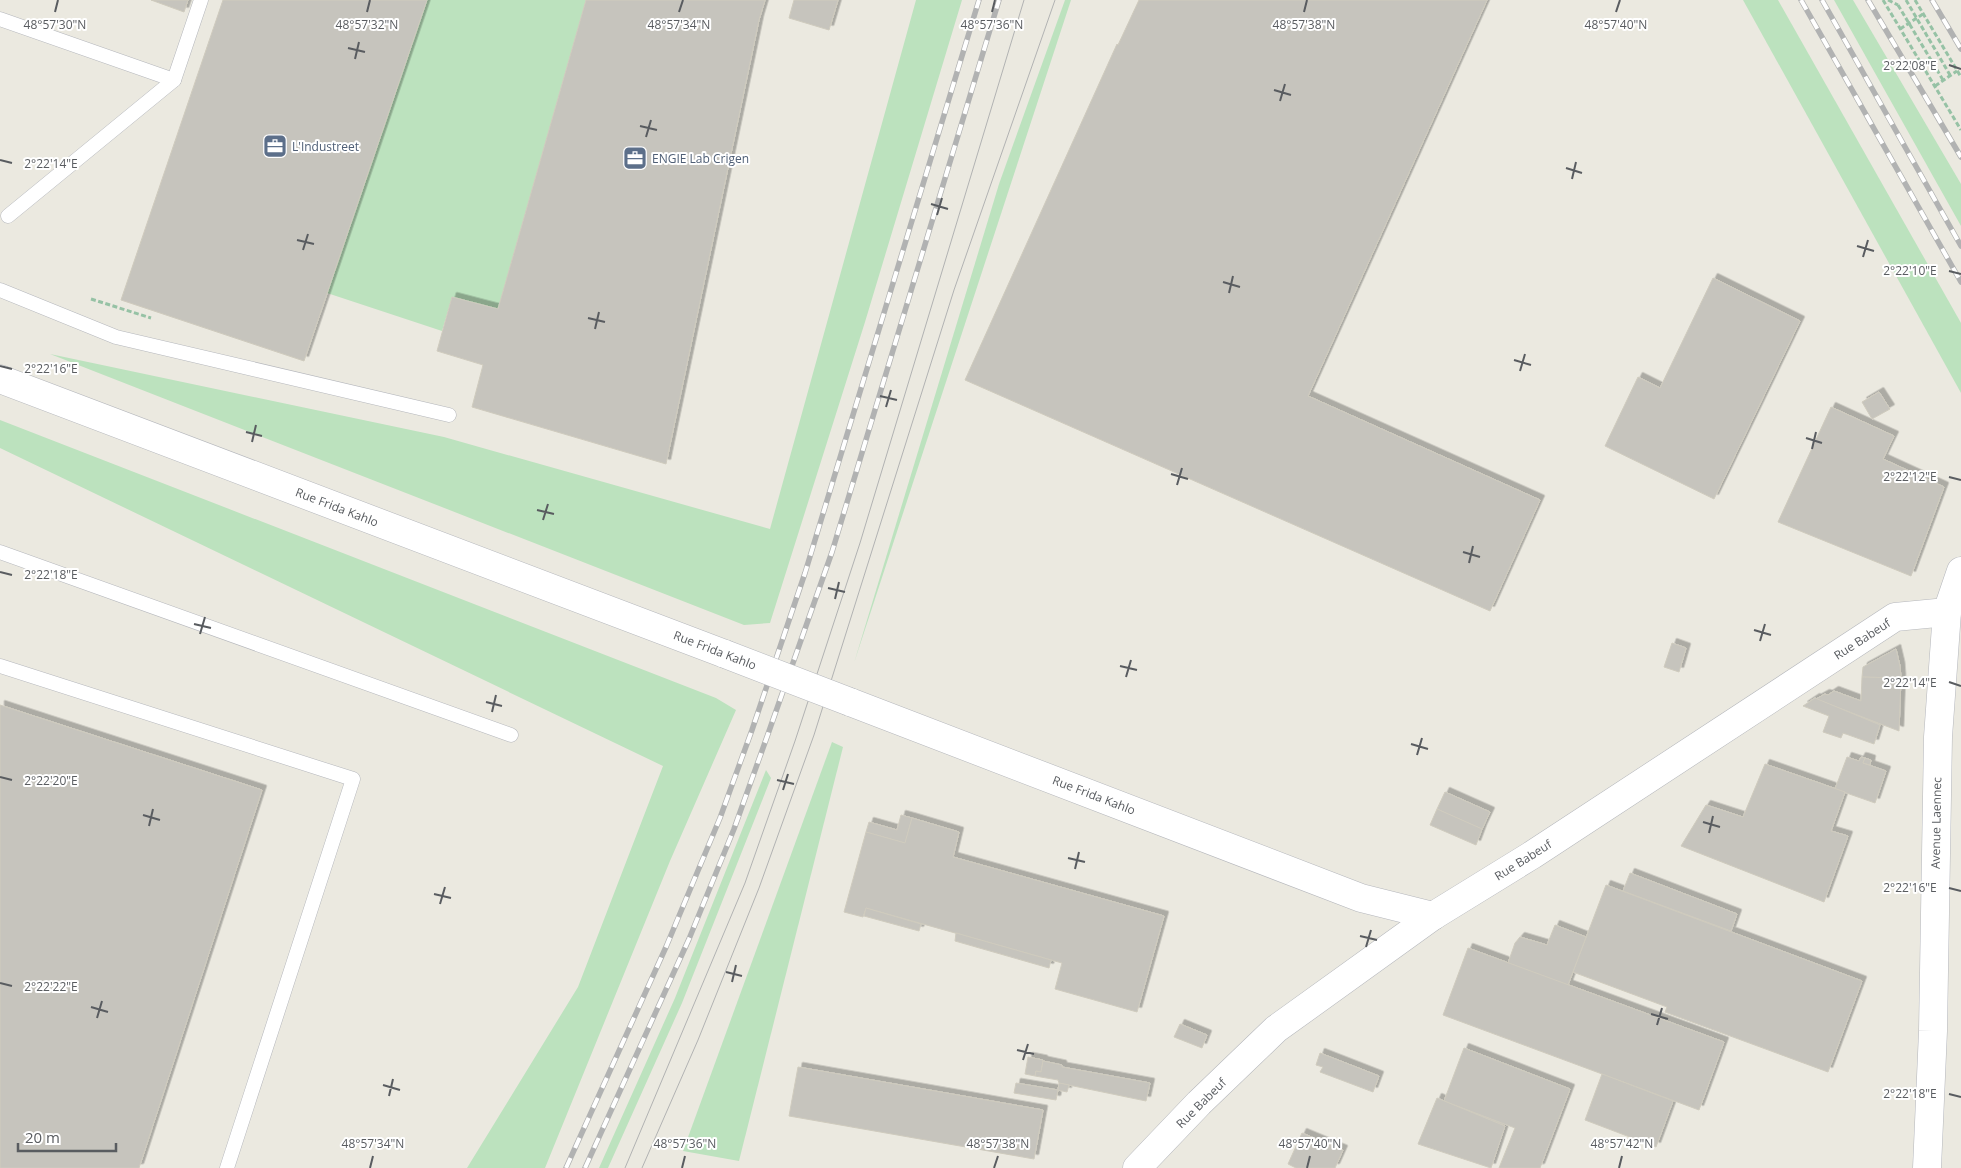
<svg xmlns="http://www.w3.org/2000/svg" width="1961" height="1168" font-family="'Open Sans',sans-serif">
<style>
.green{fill:#bce2be}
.building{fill:#c6c4bd;stroke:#cfcbbe;filter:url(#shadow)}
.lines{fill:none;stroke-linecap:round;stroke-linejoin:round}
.service-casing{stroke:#b5b7bc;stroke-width:15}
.minor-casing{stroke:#b5b7bc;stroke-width:29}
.secondary-casing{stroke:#b4b6bc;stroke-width:29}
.path{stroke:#96c2a5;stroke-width:3;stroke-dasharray:5 2.5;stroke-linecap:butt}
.service{stroke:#fff;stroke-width:14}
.minor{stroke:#fff;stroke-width:28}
.secondary{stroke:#fff;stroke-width:28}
.tram{stroke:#b1b2b2;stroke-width:1}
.rail-casing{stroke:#b1b2b2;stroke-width:5.5}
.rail{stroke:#fff;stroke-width:4;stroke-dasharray:11;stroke-linecap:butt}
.minor-bridge-casing{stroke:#b5b7bc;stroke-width:29;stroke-linecap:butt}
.path-bridge{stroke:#96c2a5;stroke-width:3;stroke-dasharray:5 2.5;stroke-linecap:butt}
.minor-bridge{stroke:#fff;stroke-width:28}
.ticks{fill:none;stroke:#595c60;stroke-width:2}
.labels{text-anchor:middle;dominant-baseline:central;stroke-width:4;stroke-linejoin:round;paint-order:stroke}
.service-label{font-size:12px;fill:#4e5e75;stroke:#fff;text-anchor:start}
.street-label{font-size:12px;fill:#595c60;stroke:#fff}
.ticks-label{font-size:12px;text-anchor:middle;fill:#595c60;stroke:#fff;stroke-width:4;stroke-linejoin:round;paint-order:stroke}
</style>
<defs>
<filter id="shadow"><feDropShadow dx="4.5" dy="-4.5" stdDeviation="0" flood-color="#0004"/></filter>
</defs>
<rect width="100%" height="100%" fill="#ebe9e0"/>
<g class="green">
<polygon points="427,0 586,0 498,309 452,297 442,331 327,293"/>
<polygon points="916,0 962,0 865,322 770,623 744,625 50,354 444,437 770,529"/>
<polygon points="1065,0 1071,0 854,663 999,184"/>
<polygon points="1743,0 1778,0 1961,323 1961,393"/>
<polygon points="1834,0 1853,0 1961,184 1961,226"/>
<polygon points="0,420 716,698 736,710 670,861 545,1168 467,1168 578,987 663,766 0,448"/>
<polygon points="832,742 843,747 739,1161 683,1151"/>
<polygon points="766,770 771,778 682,1003 608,1168 599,1168 675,998"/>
</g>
<g class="building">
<polygon points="151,0 188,0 184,12"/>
<polygon points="223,0 427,0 304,361 121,300"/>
<polygon points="586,0 765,0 759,20 666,464 472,407 483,365 437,351 452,297 498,309"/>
<polygon points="794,0 838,0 829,30 789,18"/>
<polygon points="1139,0 1487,0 1308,396 1540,500 1490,611 965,380 1117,44 1118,45"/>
<polygon points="1713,278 1800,321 1714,499 1605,446 1638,377 1660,388"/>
<polygon points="1879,392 1890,409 1872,419 1862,402"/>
<polygon points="1831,407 1894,436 1883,459 1944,487 1911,576 1778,522"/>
<polygon points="1672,643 1686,648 1679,672 1664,667"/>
<polygon points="1896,649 1900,666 1901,678 1862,677 1863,667"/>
<polygon points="1862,677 1901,678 1899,731 1816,699 1825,694 1828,695 1834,691 1861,701"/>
<polygon points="1815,698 1880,725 1874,744 1843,733 1841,738 1823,732 1829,716 1803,706"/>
<polygon points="0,705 262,790 139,1168 0,1168"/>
<polygon points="1847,757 1859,761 1861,757 1865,758 1863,763 1886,771 1875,803 1835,789"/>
<polygon points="1865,758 1871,760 1870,765 1863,763"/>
<polygon points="1765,764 1845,792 1831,831 1848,836 1824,902 1681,846 1706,805 1743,817"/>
<polygon points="1445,792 1490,812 1482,829 1437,809"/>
<polygon points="1437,809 1482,829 1476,845 1430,825"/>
<polygon points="901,815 912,818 905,843 866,832 869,822 897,830"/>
<polygon points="912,818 959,832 953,857 1164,916 1137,1012 1055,989 1062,963 866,908 863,917 844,912 866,832 905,843"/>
<polygon points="1630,873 1737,914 1731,931 1623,891"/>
<polygon points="1606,885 1862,981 1828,1072 1665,1012 1667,1007 1573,972"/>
<polygon points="866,908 921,924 919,931 864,916"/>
<polygon points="1555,925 1586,937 1568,985 1508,963 1515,943 1520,937 1547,945"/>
<polygon points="956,933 1051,960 1049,968 955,941"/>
<polygon points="1468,948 1724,1042 1699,1110 1443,1015"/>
<polygon points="1180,1024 1207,1035 1202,1048 1174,1037"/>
<polygon points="1464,1048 1570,1089 1540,1168 1499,1168 1515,1128 1444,1101"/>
<polygon points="1320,1053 1379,1076 1373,1092 1320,1072 1323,1067 1316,1065"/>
<polygon points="1028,1057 1043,1060 1041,1072 1036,1071 1035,1076 1025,1074"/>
<polygon points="1043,1061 1062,1065 1062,1067 1150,1083 1146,1101 1059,1083 1058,1080 1035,1076 1036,1071 1041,1072"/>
<polygon points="798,1067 1043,1110 1034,1159 789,1116"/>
<polygon points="1602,1074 1673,1101 1656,1147 1585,1120"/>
<polygon points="1016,1083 1058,1090 1056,1100 1014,1093"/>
<polygon points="1059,1083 1069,1085 1067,1092 1058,1090"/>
<polygon points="1437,1098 1505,1126 1491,1168 1418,1144"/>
<polygon points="1302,1133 1343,1150 1335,1168 1296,1168 1288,1164"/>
</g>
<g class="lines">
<g class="service-casing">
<g id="service">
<polyline points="0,19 174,80"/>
<polyline points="8,216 174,80 201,0"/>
<polyline points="0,290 116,337 449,415"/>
<polyline points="0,552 511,735"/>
<polyline points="0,666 353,779 227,1168"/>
</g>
</g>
<g class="minor-casing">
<g id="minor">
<polyline points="0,379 725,654"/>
<polyline points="850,702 1361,898 1433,916"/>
<polyline points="1137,1168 1199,1103 1276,1029 1433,916 1532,855 1895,617 1947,612"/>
</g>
</g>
<g class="secondary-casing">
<polyline id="secondary" points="1927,1168 1933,1031 1938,737 1947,612 1961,571"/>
</g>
<g class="path">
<polyline points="1883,0 1961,130"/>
<polyline points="1906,0 1950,75"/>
<polyline points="1915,0 1961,77"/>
<polyline points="1898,5 1943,80"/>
<polyline points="1900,29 1923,14"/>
<polyline points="1935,86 1957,71"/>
<polyline points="91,299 151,318"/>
</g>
<use href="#service" class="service"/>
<use href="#minor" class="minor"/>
<use href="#secondary" class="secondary"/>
<g class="tram">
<polyline points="625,1168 745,883 795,741 860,543 1024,0"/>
<polyline points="642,1168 698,1040 759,888 814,735 954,290 1055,0"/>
</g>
<g class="rail-casing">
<g id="rail">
<polyline points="1801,0 1961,282"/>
<polyline points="1822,0 1961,246"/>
<polyline points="1868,0 1961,157"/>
<polyline points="1932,0 1961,49"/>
<polyline points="566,1168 666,947 720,818 752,730 805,573 979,0"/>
<polyline points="585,1168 689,939 734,829 768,734 832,552 999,0"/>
</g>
</g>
<use href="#rail" class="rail"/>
<g class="minor-bridge-casing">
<polyline id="minor-bridge" points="725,654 850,702"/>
</g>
<polyline class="path-bridge" points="1888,0 1898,5"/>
<use href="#minor-bridge" class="minor-bridge"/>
</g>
<path class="ticks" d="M55,12L58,0M367,12L370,0M679,12L683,0M992,12L995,0M1304,12L1307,0M1616,12L1620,0M348,48L365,52M355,59L359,42M1949,65L1961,69M1274,90L1291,95M1280,101L1285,84M640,126L657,130M646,137L651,120M0,160L12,163M1566,168L1582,173M1572,179L1576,162M931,204L948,209M937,215L942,198M297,240L314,244M1857,246L1874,251M303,250L308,234M1863,257L1868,240M1949,271L1961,274M1223,282L1240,287M1229,293L1233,276M588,318L605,322M595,329L599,312M1514,360L1531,365M0,366L12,369M1520,371L1525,354M880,396L897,400M886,407L891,390M246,432L262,436M1806,438L1822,443M252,442L256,425M1812,449L1816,432M1171,474L1188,479M1949,477L1961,480M1177,485L1182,468M537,510L554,514M543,520L548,504M1463,552L1480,557M1469,563L1473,546M0,572L12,575M828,588L845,592M835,599L839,582M194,624L211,628M1754,630L1771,635M200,634L205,617M1760,641L1765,624M1120,666L1137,670M1126,677L1131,660M1949,682L1961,686M486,702L502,706M492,712L496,695M1411,744L1428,749M1417,755L1422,738M0,777L12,780M777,780L794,784M783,790L788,774M143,815L160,820M1703,822L1720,827M149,826L153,809M1709,833L1713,816M1068,858L1085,862M1075,869L1079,852M1949,888L1961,891M434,894L451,898M440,904L445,887M1360,936L1377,940M1366,947L1371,930M726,972L742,976M732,982L736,965M0,983L12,986M91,1007L108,1012M1651,1014L1668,1019M97,1018L102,1001M1657,1025L1662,1008M1017,1050L1034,1054M1023,1060L1028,1044M383,1085L400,1090M1949,1094L1961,1097M389,1096L393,1079M370,1168L373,1156M682,1168L685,1156M994,1168L998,1156M1307,1168L1310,1156M1619,1168L1622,1156"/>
<defs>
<g id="office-square" transform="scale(1.25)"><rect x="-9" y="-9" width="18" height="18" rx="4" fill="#5c6f8a" stroke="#fff"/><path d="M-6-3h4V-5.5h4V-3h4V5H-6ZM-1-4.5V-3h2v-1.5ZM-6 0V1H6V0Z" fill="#fff"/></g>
</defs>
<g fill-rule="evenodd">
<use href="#office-square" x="275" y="146"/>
<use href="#office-square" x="635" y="158"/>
</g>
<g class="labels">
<g class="service-label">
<text x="292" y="146">L'Industreet</text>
<text x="652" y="158">ENGIE Lab Crigen</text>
</g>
<g class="street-label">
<text transform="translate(337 507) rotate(21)">Rue Frida Kahlo</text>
<text transform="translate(1862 639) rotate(-33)">Rue Babeuf</text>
<text transform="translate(715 650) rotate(21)">Rue Frida Kahlo</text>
<text transform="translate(1094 795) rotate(21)">Rue Frida Kahlo</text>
<text transform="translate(1936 823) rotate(-89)">Avenue Laennec</text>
<text transform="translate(1523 860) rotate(-32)">Rue Babeuf</text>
<text transform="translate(1201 1103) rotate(-45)">Rue Babeuf</text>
</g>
</g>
<g class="ticks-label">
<text x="55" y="29">48°57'30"N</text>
<text x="367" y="29">48°57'32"N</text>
<text x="679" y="29">48°57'34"N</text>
<text x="992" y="29">48°57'36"N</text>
<text x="1304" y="29">48°57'38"N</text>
<text x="1616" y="29">48°57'40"N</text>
<text x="1910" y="70">2°22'08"E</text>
<text x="51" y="168">2°22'14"E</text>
<text x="1910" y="275">2°22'10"E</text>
<text x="51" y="373">2°22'16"E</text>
<text x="1910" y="481">2°22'12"E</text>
<text x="51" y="579">2°22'18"E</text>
<text x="1910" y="687">2°22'14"E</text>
<text x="51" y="785">2°22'20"E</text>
<text x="1910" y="892">2°22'16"E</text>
<text x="51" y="991">2°22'22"E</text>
<text x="1910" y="1098">2°22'18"E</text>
<text x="373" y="1148">48°57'34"N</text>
<text x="685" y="1148">48°57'36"N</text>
<text x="998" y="1148">48°57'38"N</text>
<text x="1310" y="1148">48°57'40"N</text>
<text x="1622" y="1148">48°57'42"N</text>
</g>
<path d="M18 1143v8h98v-8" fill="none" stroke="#595c60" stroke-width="2.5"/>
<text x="25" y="1143" font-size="15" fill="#595c60" stroke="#ffffff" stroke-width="4" paint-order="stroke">20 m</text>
</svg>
